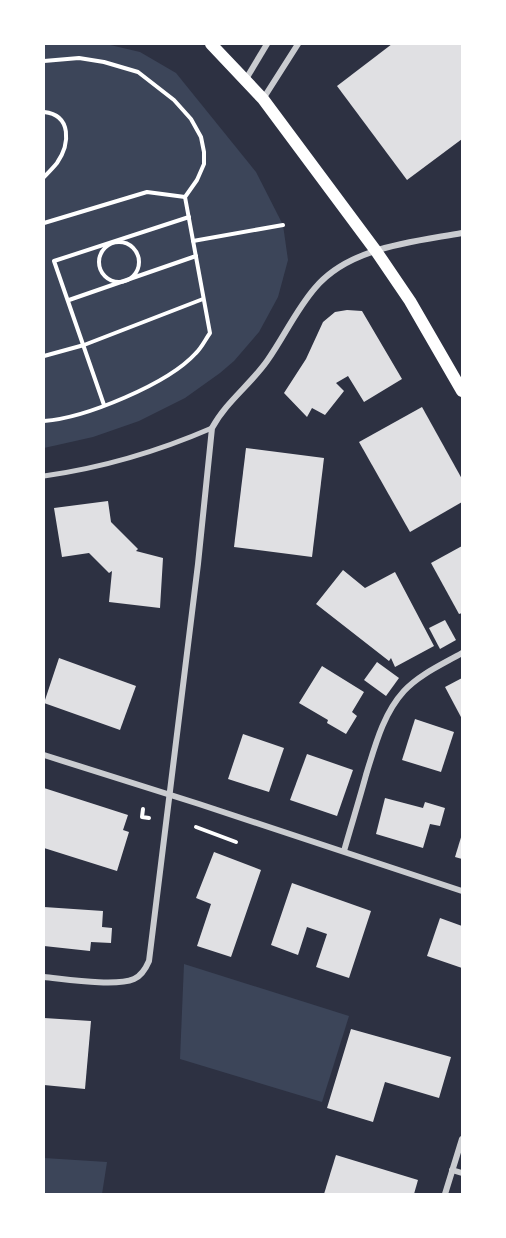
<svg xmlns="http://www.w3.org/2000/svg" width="506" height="1238" font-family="Quicksand,sans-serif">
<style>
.green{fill:#3c4559}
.building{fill:#e0e0e3}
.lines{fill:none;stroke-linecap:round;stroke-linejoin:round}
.path{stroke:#fff;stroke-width:4}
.pedestrian{stroke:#caccd0;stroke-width:5}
.minor{stroke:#caccd0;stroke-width:6}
.secondary{stroke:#fff;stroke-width:12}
</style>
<rect width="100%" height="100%" fill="#2d3142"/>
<g class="green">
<polygon points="44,44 106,44 140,52 176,73 256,172 283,225 288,260 278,297 259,332 234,361 220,373 185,398 139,421 93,437 44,448"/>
<polygon points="184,964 349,1016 322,1102 180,1059"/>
<polygon points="44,1158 107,1162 102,1194 44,1194"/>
</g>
<g class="building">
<polygon points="392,44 462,44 462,139 407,180 337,86"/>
<polygon points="347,310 362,311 402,379 364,402 348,376 336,383 344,391 325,415 312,408 307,417 284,393 306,359 323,322 335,312"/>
<polygon points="422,407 462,479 462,502 410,532 359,442"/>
<polygon points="246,448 324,458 312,557 234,547"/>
<polygon points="108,501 111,522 138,549 136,551 163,558 160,608 109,602 112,571 109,573 89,553 62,557 54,508"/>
<polygon points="462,546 462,613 459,614 431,563"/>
<polygon points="343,570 365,588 395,572 434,646 395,667 391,658 389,661 316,604"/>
<polygon points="445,620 456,640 440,649 429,628"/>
<polygon points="59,658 136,686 120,730 44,703"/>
<polygon points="377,662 399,678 386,696 364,680"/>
<polygon points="322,666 364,692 352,712 357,716 346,734 327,723 328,720 299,703"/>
<polygon points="462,678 462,719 445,687"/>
<polygon points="415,719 454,732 441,772 402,760"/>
<polygon points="243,734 284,748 269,792 228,779"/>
<polygon points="307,754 353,770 337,816 290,800"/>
<polygon points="44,788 128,815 123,830 129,832 117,871 44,848"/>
<polygon points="385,798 423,808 425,802 445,808 440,826 430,824 423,848 376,834"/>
<polygon points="462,834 462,859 455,857"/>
<polygon points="214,852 261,870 231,957 197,946 211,904 196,898"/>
<polygon points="292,883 371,911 349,978 316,967 327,934 307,927 298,955 271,945"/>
<polygon points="44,907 103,911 102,927 112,928 111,943 91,942 90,951 44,946"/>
<polygon points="440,918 462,926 462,968 427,956"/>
<polygon points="44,1018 91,1021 85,1089 44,1085"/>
<polygon points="351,1029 451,1057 439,1098 385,1082 373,1122 327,1108"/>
<polygon points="336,1155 418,1180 414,1194 324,1194"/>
</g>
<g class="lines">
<g class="path">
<path d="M44,61L79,58L104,62L138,72L174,100L191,119L201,137L204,152V164L197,180L185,197L210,333C205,340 202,347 196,353C168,384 85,418 44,421"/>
<path d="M44,112C72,115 70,144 57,163C53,168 48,173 44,177"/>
<polyline points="44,223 147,192 185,197"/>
<polyline points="193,241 283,225"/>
<circle cx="119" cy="262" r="20"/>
<polyline points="69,300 196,256"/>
<polyline points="44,356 84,345 203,299"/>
<polyline points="104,405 54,261 189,217"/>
<polyline points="143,809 142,817 149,818"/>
<polyline points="196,827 236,842"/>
</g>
<path class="pedestrian" d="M44,476C101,468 159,451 212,428"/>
<g class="minor">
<polyline points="246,79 267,44"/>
<polyline points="263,99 298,44"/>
<polyline points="44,755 199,804 462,891"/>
<path d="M344,851C351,826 359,801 366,775C375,746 383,714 404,691C420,674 443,664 462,653"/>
<path d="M44,977C65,979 115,987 134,979C141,976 146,968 149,961L198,564L212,428C226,402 250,385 267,361C284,337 296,310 315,288C349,247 413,242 462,233"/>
<polyline points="452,1170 462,1173"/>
<polyline points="445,1194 462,1139"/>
</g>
<polyline class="secondary" points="211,44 263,99 376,251 410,301 462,391"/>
</g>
<rect width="506" height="1238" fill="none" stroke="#ffffff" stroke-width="90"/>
</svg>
